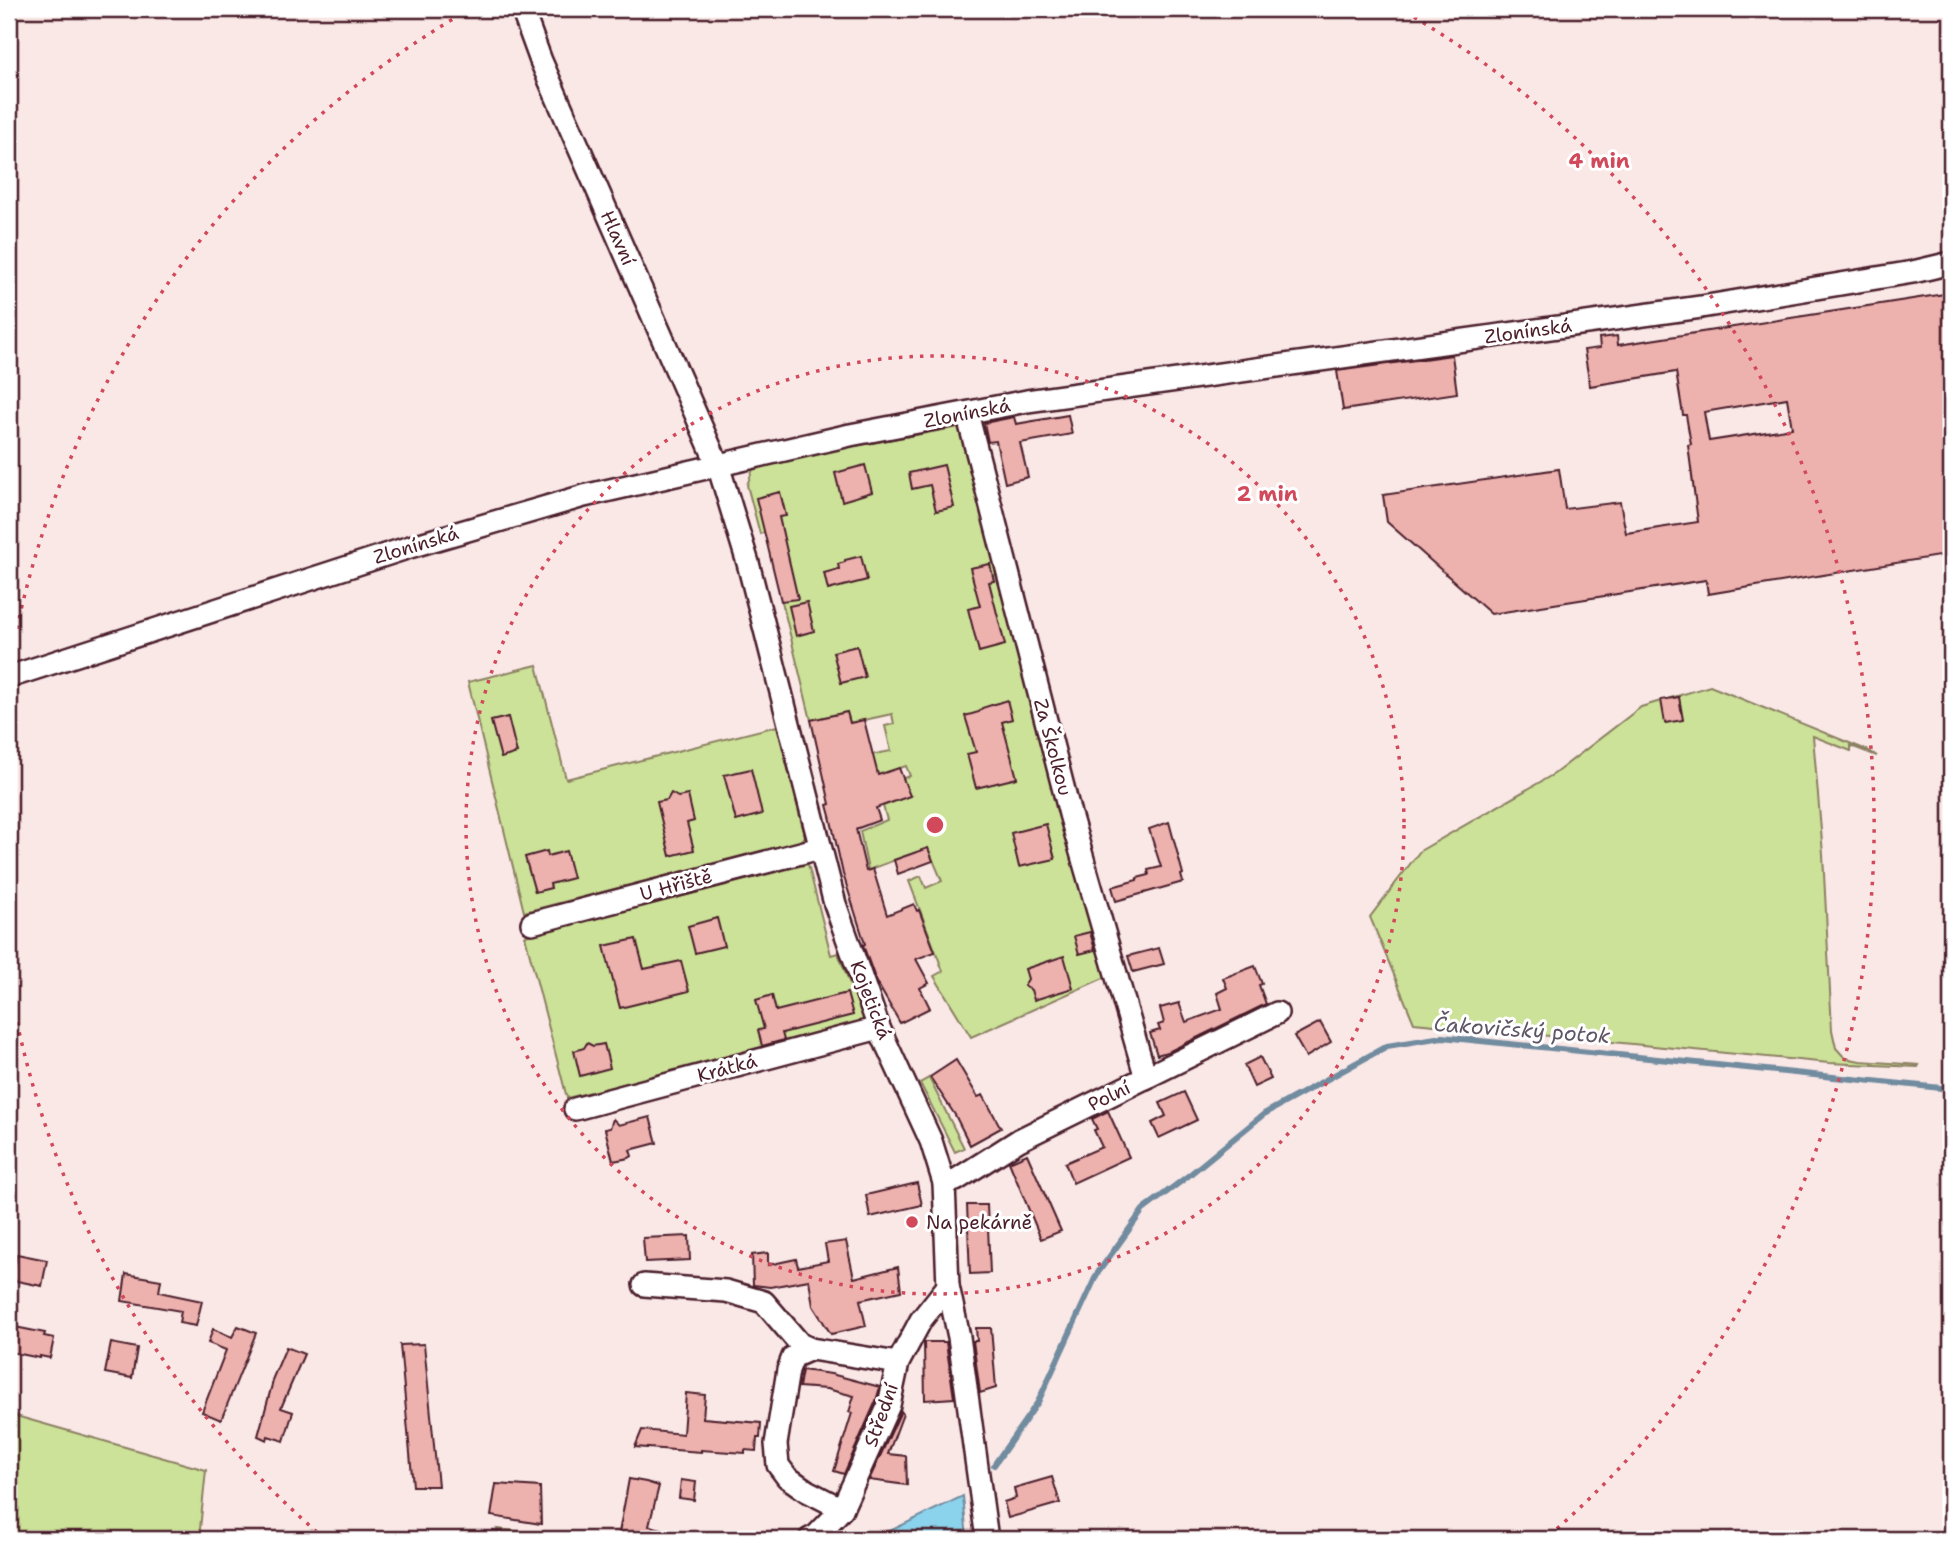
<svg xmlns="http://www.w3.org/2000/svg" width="1960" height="1548" font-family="'Shantell Sans',sans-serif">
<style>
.green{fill:#cce298;stroke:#8b8062;stroke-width:2}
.water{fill:#8bd3ec;stroke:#718b9f;stroke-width:2}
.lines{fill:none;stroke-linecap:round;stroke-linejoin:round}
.stream{stroke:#718b9f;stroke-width:6}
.building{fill:#edb1ae;stroke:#4a1f2b;stroke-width:2;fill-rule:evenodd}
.minor-casing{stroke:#4a1f2b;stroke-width:26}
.minor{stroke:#fff;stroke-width:21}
.ring{fill:none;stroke:#d1495b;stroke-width:3.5;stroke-dasharray:3.5 7}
.poi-dot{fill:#d1495b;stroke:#fff;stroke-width:2.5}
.labels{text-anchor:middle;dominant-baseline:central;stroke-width:6;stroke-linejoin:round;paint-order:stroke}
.street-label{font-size:19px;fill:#4a1f2b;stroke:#fff}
.poi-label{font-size:19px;fill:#4a1f2b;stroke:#fff;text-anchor:start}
.water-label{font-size:21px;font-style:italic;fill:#5e5565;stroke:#fff}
.centre{fill:#d1495b;stroke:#fff;stroke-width:3.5}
.ring-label{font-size:21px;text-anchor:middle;font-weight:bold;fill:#d1495b;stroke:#fff;stroke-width:6;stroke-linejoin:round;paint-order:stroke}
</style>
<rect width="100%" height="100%" fill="#fae8e7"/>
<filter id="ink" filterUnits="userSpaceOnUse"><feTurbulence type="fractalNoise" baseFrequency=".0143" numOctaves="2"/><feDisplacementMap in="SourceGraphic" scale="14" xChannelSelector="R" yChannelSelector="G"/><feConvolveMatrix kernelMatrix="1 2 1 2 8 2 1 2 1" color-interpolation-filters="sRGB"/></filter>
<g filter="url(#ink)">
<g class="green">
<polygon points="960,427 1106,977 971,1037 934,976 943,971 909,881 921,876 926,888 942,881 928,848 868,870 860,831 887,820 883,806 910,796 878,787 910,776 906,766 873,777 870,755 891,751 885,726 894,724 892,714 850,723 847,712 811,720 765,532 760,534 747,485 755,464"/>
<polygon points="537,665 566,779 777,726 805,836 802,841 524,912 468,682"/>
<polygon points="1710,686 1869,751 1877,756 1851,746 1851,751 1813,736 1823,854 1832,1030 1836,1048 1845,1058 1860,1061 1919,1065 1918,1067 1829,1063 1414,1023 1370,917 1420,851 1554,774 1641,707"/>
<polygon points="808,864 831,955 838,953 866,1025 567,1098 525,936"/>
<polygon points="929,1078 964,1148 955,1152 920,1083"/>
<polygon points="9,1414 206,1470 199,1539 9,1539"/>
<polygon points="497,1529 589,1539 502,1539"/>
</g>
<polygon class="water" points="963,1496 967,1539 873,1539"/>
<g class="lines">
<polyline class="stream" points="994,1465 1038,1402 1097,1274 1143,1210 1188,1176 1264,1114 1387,1046 1442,1037 1951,1089"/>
</g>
<g class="building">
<path d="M1951,293V554L1708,594L1706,580L1491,614L1387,522L1383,495L1559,469L1565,509L1620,502L1626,533L1698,522L1688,445L1691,444L1686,415H1683L1676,372L1590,386L1584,350L1600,348L1599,338L1617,336L1618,345ZM1787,398L1792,428L1709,441L1704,412Z"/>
<polygon points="1452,355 1457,393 1343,410 1337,371"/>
<polygon points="1068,415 1072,434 1020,443 1028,477 1005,483 996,441 988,442 984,423 1014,417 1016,424"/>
<polygon points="865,465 872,492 842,501 835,473"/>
<polygon points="944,465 954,507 936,511 930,485 912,489 909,473"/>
<polygon points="780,492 786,516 779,517 798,599 781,601 756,498"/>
<polygon points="861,556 867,580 828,590 824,573 839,569 838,564 845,562 845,560"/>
<polygon points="990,564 994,581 989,582 1005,645 979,652 968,609 980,606 970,568"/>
<polygon points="807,602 814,631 796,636 789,606"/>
<polygon points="857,646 865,677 841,683 833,652"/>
<polygon points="1679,697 1683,720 1665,723 1661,700"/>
<polygon points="1007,700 1012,719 1002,722 1017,778 976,788 967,754 976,752 965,716 979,712 982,708"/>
<polygon points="847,712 850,723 864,720 878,775 899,768 910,796 876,808 880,820 856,829 866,871 873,869 887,915 914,904 917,911 919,910 935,952 916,959 929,983 920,988 930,1008 900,1023 876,981 863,945 865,944 843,874 830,816 827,805 830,804 811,720"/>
<polygon points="508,717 517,753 501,758 491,721"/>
<polygon points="751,769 762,814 736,821 724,775"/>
<polygon points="671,793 678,797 688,795 694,821 687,823 694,850 670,856 657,802 667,800"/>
<polygon points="1169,822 1183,874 1181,875 1183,882 1116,901 1112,887 1137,880 1137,878 1149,875 1148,870 1161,867 1149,829"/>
<polygon points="1046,824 1055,859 1019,867 1011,833"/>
<polygon points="928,848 933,861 898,874 894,860"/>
<polygon points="547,851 548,856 566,851 573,878 550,884 551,888 535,892 525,857"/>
<polygon points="717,918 724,946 695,953 688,926"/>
<polygon points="1090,932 1095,950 1079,954 1074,936"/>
<polygon points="636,939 644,969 681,961 689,991 620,1008 604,946"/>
<polygon points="1159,948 1164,964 1133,972 1128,956"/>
<polygon points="1064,956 1073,988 1034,1000 1031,990 1024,986 1028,979 1025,969"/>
<polygon points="1255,966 1262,984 1259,985 1266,1004 1170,1051 1157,1055 1150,1033 1160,1030 1158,1025 1164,1023 1160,1008 1179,1003 1186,1022 1222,1009 1217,993 1227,988 1223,978"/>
<polygon points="847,993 853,1015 782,1033 784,1040 762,1046 758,1030 764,1029 756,1000 772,995 776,1011"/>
<polygon points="1320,1022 1331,1042 1306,1057 1294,1036"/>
<polygon points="587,1043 593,1046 604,1044 610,1068 580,1076 574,1051 584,1048"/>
<polygon points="1260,1057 1271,1079 1254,1087 1244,1065"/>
<polygon points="956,1060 978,1097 983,1095 1001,1128 970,1145 955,1115 930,1077"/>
<polygon points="1184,1092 1197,1120 1159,1138 1152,1123 1166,1116 1160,1103"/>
<polygon points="1108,1111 1129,1157 1073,1183 1065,1163 1102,1147 1094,1130 1097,1129 1092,1119"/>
<polygon points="650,1117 657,1143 630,1150 632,1156 629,1158 613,1161 605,1129 610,1128 613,1119 619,1125"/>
<polygon points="1027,1154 1061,1231 1041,1239 1009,1162"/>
<polygon points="917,1183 922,1205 870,1217 866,1195"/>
<polygon points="967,1205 987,1205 990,1273 970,1274"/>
<polygon points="689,1236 690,1260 645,1262 643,1238"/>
<polygon points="846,1241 854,1278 898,1267 901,1291 860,1300 866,1326 831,1334 813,1306 809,1280 770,1287 753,1285 752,1255 768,1253 768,1265 796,1259 798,1267 828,1261 825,1244"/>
<polygon points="17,1254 47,1260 42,1286 12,1280"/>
<polygon points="126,1274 161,1280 159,1292 202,1301 196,1326 179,1323 181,1311 122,1301"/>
<polygon points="238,1326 256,1333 221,1420 202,1412 226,1350 208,1343 213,1329 232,1337"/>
<polygon points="15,1327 45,1333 44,1336 54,1338 50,1358 40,1356 40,1358 10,1352"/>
<polygon points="976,1328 991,1328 996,1388 980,1393 973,1341 977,1341"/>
<polygon points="924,1342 946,1342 954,1398 925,1400"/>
<polygon points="111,1343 137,1348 132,1378 105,1373"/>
<polygon points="424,1344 438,1486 413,1486 400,1345"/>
<polygon points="286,1347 304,1354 281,1408 293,1412 284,1441 268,1436 267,1440 258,1436 273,1381 272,1380"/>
<polygon points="802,1370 831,1374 880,1387 876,1401 844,1474 834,1471 852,1413 849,1412 854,1396 827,1389 799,1387"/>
<polygon points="686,1393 705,1395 703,1418 761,1423 760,1438 757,1438 756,1451 745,1450 745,1453 701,1450 701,1452 635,1447 642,1430 683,1434"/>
<polygon points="901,1411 903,1414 888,1454 906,1456 907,1485 869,1480"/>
<polygon points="1052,1477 1060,1503 1008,1518 1004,1502 1016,1498 1014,1488"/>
<polygon points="629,1479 646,1482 659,1486 649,1526 680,1533 679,1539 628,1539 618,1538"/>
<polygon points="681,1480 696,1482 694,1500 679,1498"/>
<polygon points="496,1484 540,1487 541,1524 491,1516"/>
</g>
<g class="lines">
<g class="minor-casing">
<g id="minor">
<polyline points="522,9 541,61 718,465 748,563 835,904 879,1028 931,1141 944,1183 948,1286 959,1337 987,1539"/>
<polyline points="967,413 1070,814 1146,1078"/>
<polyline points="9,677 413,546 584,496 850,435 1027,401 1701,307 1913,272 1951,263"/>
<polyline points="532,923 820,848"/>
<polyline points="575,1109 879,1028"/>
<polyline points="944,1183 956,1180 1019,1140 1277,1013"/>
<polyline points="644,1285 726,1291 764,1302 800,1344 811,1349 898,1363"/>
<polyline points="811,1349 793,1357 788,1370 776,1444 778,1465 787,1477 807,1491 842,1509"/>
<polyline points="810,1539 816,1536 842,1509 889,1405 898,1363 921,1320 948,1286"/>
</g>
</g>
<use href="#minor" class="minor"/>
</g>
</g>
<g class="ring">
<circle cx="935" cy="825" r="469"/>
<path d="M325 1539A939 939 0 0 1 9 980M9 670A939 939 0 0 1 465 12M1405 12A939 939 0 0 1 1545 1539"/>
</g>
<circle class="poi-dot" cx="912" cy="1222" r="7"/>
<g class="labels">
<g class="street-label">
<text transform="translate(618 238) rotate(66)">Hlavní</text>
<text transform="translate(1528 331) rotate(-8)">Zlonínská</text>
<text transform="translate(967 413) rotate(-11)">Zlonínská</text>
<text transform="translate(416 545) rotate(-17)">Zlonínská</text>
<text transform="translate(1053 747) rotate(75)">Za Školkou</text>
<text transform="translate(676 885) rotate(-15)">U Hřiště</text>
<text transform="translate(871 1000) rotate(69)">Kojetická</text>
<text transform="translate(727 1068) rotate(-15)">Krátká</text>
<text transform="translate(1109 1096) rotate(-26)">Polní</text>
<text transform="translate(881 1415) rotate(-70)">Střední</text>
</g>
<g class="poi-label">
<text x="926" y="1222">Na pekárně</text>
</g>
<g class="water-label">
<text transform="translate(1522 1030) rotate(4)">Čakovičský potok</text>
</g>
</g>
<circle cx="935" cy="825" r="10" class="centre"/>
<g class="ring-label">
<text x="1599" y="168">4 min</text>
<text x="1267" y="501">2 min</text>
</g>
<rect width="1960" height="1548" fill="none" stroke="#fff" stroke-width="35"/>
<rect x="18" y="18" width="1925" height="1513" fill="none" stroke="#4a1f2b" stroke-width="2.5" filter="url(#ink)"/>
</svg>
